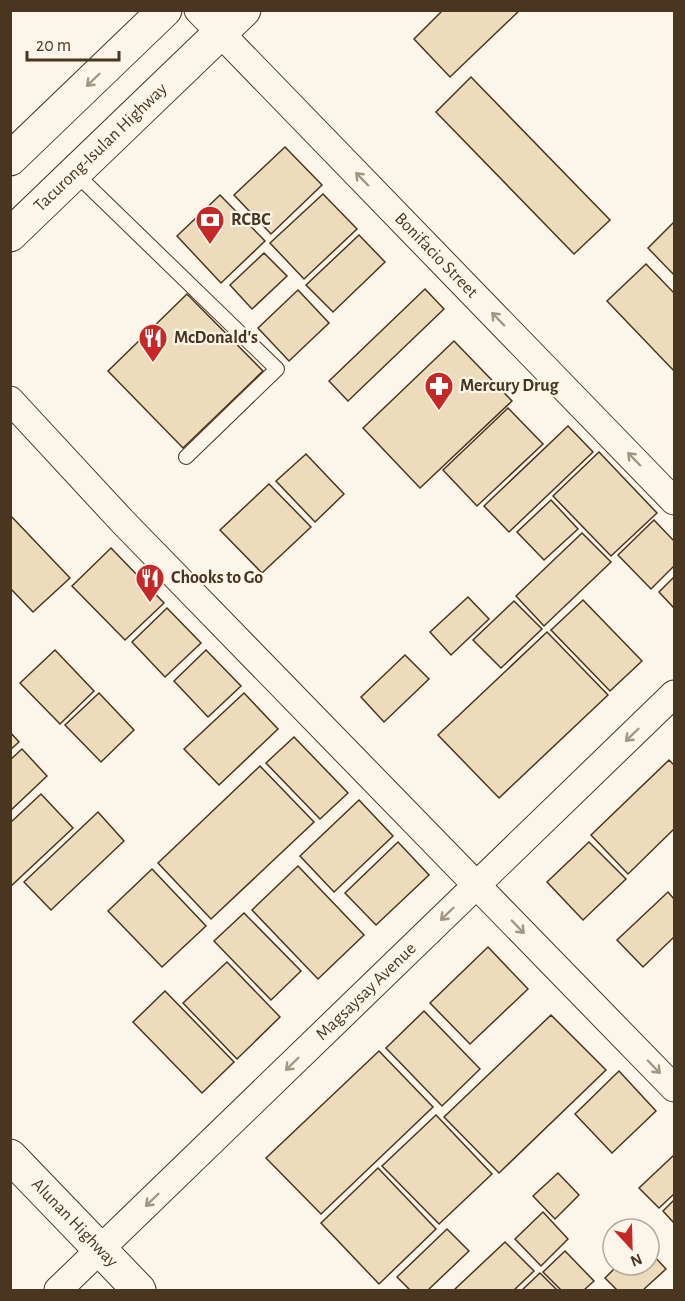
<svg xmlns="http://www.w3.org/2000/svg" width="685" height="1301" font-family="'Alegreya Sans',sans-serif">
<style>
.building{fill:#ecdcbc;stroke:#4a3520;stroke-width:1.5}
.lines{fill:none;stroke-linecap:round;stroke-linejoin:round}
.service-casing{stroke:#4a3520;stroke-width:16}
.minor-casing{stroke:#4a3520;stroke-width:29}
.primary-casing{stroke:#4a3520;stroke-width:35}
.trunk-casing{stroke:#4a3520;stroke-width:35}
.service{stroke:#fbf6e9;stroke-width:14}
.minor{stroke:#fbf6e9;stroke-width:27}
.primary{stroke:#fbf6e9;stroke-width:33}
.trunk{stroke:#fbf6e9;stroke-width:33}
.oneway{stroke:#a29684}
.labels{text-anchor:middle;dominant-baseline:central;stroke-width:4.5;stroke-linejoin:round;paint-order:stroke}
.street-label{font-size:18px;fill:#4a3520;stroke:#fbf6e9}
.poi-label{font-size:18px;font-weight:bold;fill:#4a3520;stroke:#fbf6e9;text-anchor:start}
</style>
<rect width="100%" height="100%" fill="#fbf6e9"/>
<g class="building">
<polygon points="443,10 520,10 450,77 414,39"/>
<polygon points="471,77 610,220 574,254 436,112"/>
<polygon points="285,147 322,185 271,234 234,195"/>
<polygon points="323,194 357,229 304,279 270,243"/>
<polygon points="220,195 265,241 221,283 177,236"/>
<polygon points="674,222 674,275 648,248"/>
<polygon points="359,235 385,262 333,312 306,285"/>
<polygon points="264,253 287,276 252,309 230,285"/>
<polygon points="646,264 674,293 674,371 607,301"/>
<polygon points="425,289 444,309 348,401 329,381"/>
<polygon points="298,290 329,323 289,361 258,328"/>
<polygon points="187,294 263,371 183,448 108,371"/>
<polygon points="454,341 512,401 420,488 363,428"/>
<polygon points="508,408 543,444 477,506 443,470"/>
<polygon points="568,426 593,452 509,532 484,506"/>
<polygon points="599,452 657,513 611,556 553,496"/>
<polygon points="306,454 344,494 315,522 276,481"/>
<polygon points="269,484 311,527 262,573 220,530"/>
<polygon points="551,500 578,529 544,560 517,532"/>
<polygon points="10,515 70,578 33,612 10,588"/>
<polygon points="654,520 674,541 674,566 651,589 618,555"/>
<polygon points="582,533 611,562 544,626 516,596"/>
<polygon points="111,548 164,603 125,640 72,586"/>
<polygon points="674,577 674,608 659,592"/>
<polygon points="468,597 489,619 451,655 430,632"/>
<polygon points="583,600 642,661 610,691 551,630"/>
<polygon points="514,601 542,629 501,668 473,640"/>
<polygon points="167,608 201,643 165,677 132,642"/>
<polygon points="547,632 608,695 499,798 438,735"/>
<polygon points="55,650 94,691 60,724 20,683"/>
<polygon points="206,650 241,686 208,717 174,681"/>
<polygon points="405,655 429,679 384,722 361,697"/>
<polygon points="99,693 134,730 101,762 65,725"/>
<polygon points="244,693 278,729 219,785 184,749"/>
<polygon points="10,732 19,742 10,750"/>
<polygon points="294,737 348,793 320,819 266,763"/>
<polygon points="22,749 47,776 10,811 10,760"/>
<polygon points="669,760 674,765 674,829 628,874 591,835"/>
<polygon points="260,766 314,822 211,919 158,863"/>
<polygon points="41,794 73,828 10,887 10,823"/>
<polygon points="359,800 393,836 334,892 300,856"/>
<polygon points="98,812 124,841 51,910 24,882"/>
<polygon points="398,842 429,875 376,925 345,893"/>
<polygon points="589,842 626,879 583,920 547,882"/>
<polygon points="298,866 364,935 318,979 252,910"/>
<polygon points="152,869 206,926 162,967 108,911"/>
<polygon points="668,892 674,899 674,937 643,967 617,940"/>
<polygon points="244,913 301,971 271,1000 214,941"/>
<polygon points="488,947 528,989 470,1044 430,1003"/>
<polygon points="227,962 280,1017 237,1059 183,1003"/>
<polygon points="165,991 234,1062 202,1093 133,1022"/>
<polygon points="424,1011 480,1069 442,1106 386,1048"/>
<polygon points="551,1015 606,1070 499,1173 444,1117"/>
<polygon points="379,1051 433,1107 321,1214 266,1158"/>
<polygon points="619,1071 656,1111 612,1153 575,1114"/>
<polygon points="436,1115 492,1174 439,1224 382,1166"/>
<polygon points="674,1155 674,1194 659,1208 639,1188"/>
<polygon points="378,1168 436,1229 379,1284 321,1223"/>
<polygon points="558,1173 579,1195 555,1219 533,1196"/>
<polygon points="674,1200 674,1223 663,1211"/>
<polygon points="543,1212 568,1239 541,1266 515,1239"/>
<polygon points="447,1229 469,1251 428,1290 410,1290 397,1277"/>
<polygon points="505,1242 534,1271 514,1290 454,1290"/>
<polygon points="565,1251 594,1281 584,1290 561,1290 543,1272"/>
<polygon points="649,1251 666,1269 643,1290 617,1290 605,1278 618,1265 649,1265"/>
<polygon points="540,1273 557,1290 522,1290"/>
</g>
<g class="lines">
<g class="service-casing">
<polyline id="service" points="75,173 277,369 186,457"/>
</g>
<g class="minor-casing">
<g id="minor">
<path id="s1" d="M198,10L674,501"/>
<polyline points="10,400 122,521 674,1088"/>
<path id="s2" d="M58,1290L674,694"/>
</g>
</g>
<g class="primary-casing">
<g id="primary">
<path id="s3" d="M10,1156L139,1290"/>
</g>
</g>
<g class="trunk-casing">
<g id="trunk">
<polyline points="10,159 165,10"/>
<path id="s4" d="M10,235L244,10"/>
</g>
</g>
<use href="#service" class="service"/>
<use href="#minor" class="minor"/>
<use href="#primary" class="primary"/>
<use href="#trunk" class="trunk"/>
</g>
<defs><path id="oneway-shaft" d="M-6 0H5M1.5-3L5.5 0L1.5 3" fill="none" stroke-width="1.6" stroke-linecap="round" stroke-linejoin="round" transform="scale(1.5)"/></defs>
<g class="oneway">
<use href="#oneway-shaft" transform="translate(93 80) rotate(136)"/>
<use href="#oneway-shaft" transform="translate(362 179) rotate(-134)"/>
<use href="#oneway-shaft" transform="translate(498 319) rotate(-134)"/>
<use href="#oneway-shaft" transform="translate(634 459) rotate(-134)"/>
<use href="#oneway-shaft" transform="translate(632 735) rotate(136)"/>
<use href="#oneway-shaft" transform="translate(447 914) rotate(136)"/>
<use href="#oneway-shaft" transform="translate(518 927) rotate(46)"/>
<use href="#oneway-shaft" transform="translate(292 1064) rotate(136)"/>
<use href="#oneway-shaft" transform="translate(654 1067) rotate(46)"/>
<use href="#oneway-shaft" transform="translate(152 1200) rotate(136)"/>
</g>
<defs>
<g id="bank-pin" transform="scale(1.5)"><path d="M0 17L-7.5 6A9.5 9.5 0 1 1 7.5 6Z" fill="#c62828" stroke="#fbf6e9"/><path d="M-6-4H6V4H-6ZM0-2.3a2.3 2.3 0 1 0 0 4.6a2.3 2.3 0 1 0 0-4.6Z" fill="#fff"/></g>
<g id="restaurant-pin" transform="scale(1.5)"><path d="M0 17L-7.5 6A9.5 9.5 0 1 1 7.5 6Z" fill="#c62828" stroke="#fbf6e9"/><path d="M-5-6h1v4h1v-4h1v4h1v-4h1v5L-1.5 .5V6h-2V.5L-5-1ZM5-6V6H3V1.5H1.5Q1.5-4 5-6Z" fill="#fff"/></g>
<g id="pharmacy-pin" transform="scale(1.5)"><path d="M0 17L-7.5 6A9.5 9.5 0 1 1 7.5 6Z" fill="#c62828" stroke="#fbf6e9"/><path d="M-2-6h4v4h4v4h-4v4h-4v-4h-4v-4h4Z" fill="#fff"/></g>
</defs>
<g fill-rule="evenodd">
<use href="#bank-pin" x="210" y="220"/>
<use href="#restaurant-pin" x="153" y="338"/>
<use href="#pharmacy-pin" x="439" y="386"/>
<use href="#restaurant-pin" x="150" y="578"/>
</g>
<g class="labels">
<g class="street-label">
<text stroke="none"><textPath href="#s4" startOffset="126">Tacurong-Isulan Highway</textPath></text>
<text stroke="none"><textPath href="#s1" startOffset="342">Bonifacio Street</textPath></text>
<text stroke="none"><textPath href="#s2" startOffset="429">Magsaysay Avenue</textPath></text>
<text stroke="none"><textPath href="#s3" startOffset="93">Alunan Highway</textPath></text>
</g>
<g class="poi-label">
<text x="231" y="220">RCBC</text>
<text x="174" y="338">McDonald's</text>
<text x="460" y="386">Mercury Drug</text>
<text x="171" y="578">Chooks to Go</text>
</g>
</g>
<rect width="685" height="1301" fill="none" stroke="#4a3520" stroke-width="24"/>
<g transform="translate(631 1247) rotate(158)"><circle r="28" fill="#fbf6e9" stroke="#b4a999" stroke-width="1.5"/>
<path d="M0-4.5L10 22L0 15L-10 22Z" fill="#c62828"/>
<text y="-9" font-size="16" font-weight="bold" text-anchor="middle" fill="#4a3520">N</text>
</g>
<path d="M27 51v9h92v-9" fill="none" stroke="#4a3520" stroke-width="3"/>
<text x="36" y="51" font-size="18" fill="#4a3520" stroke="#fbf6e9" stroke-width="4.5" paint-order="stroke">20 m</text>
</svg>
